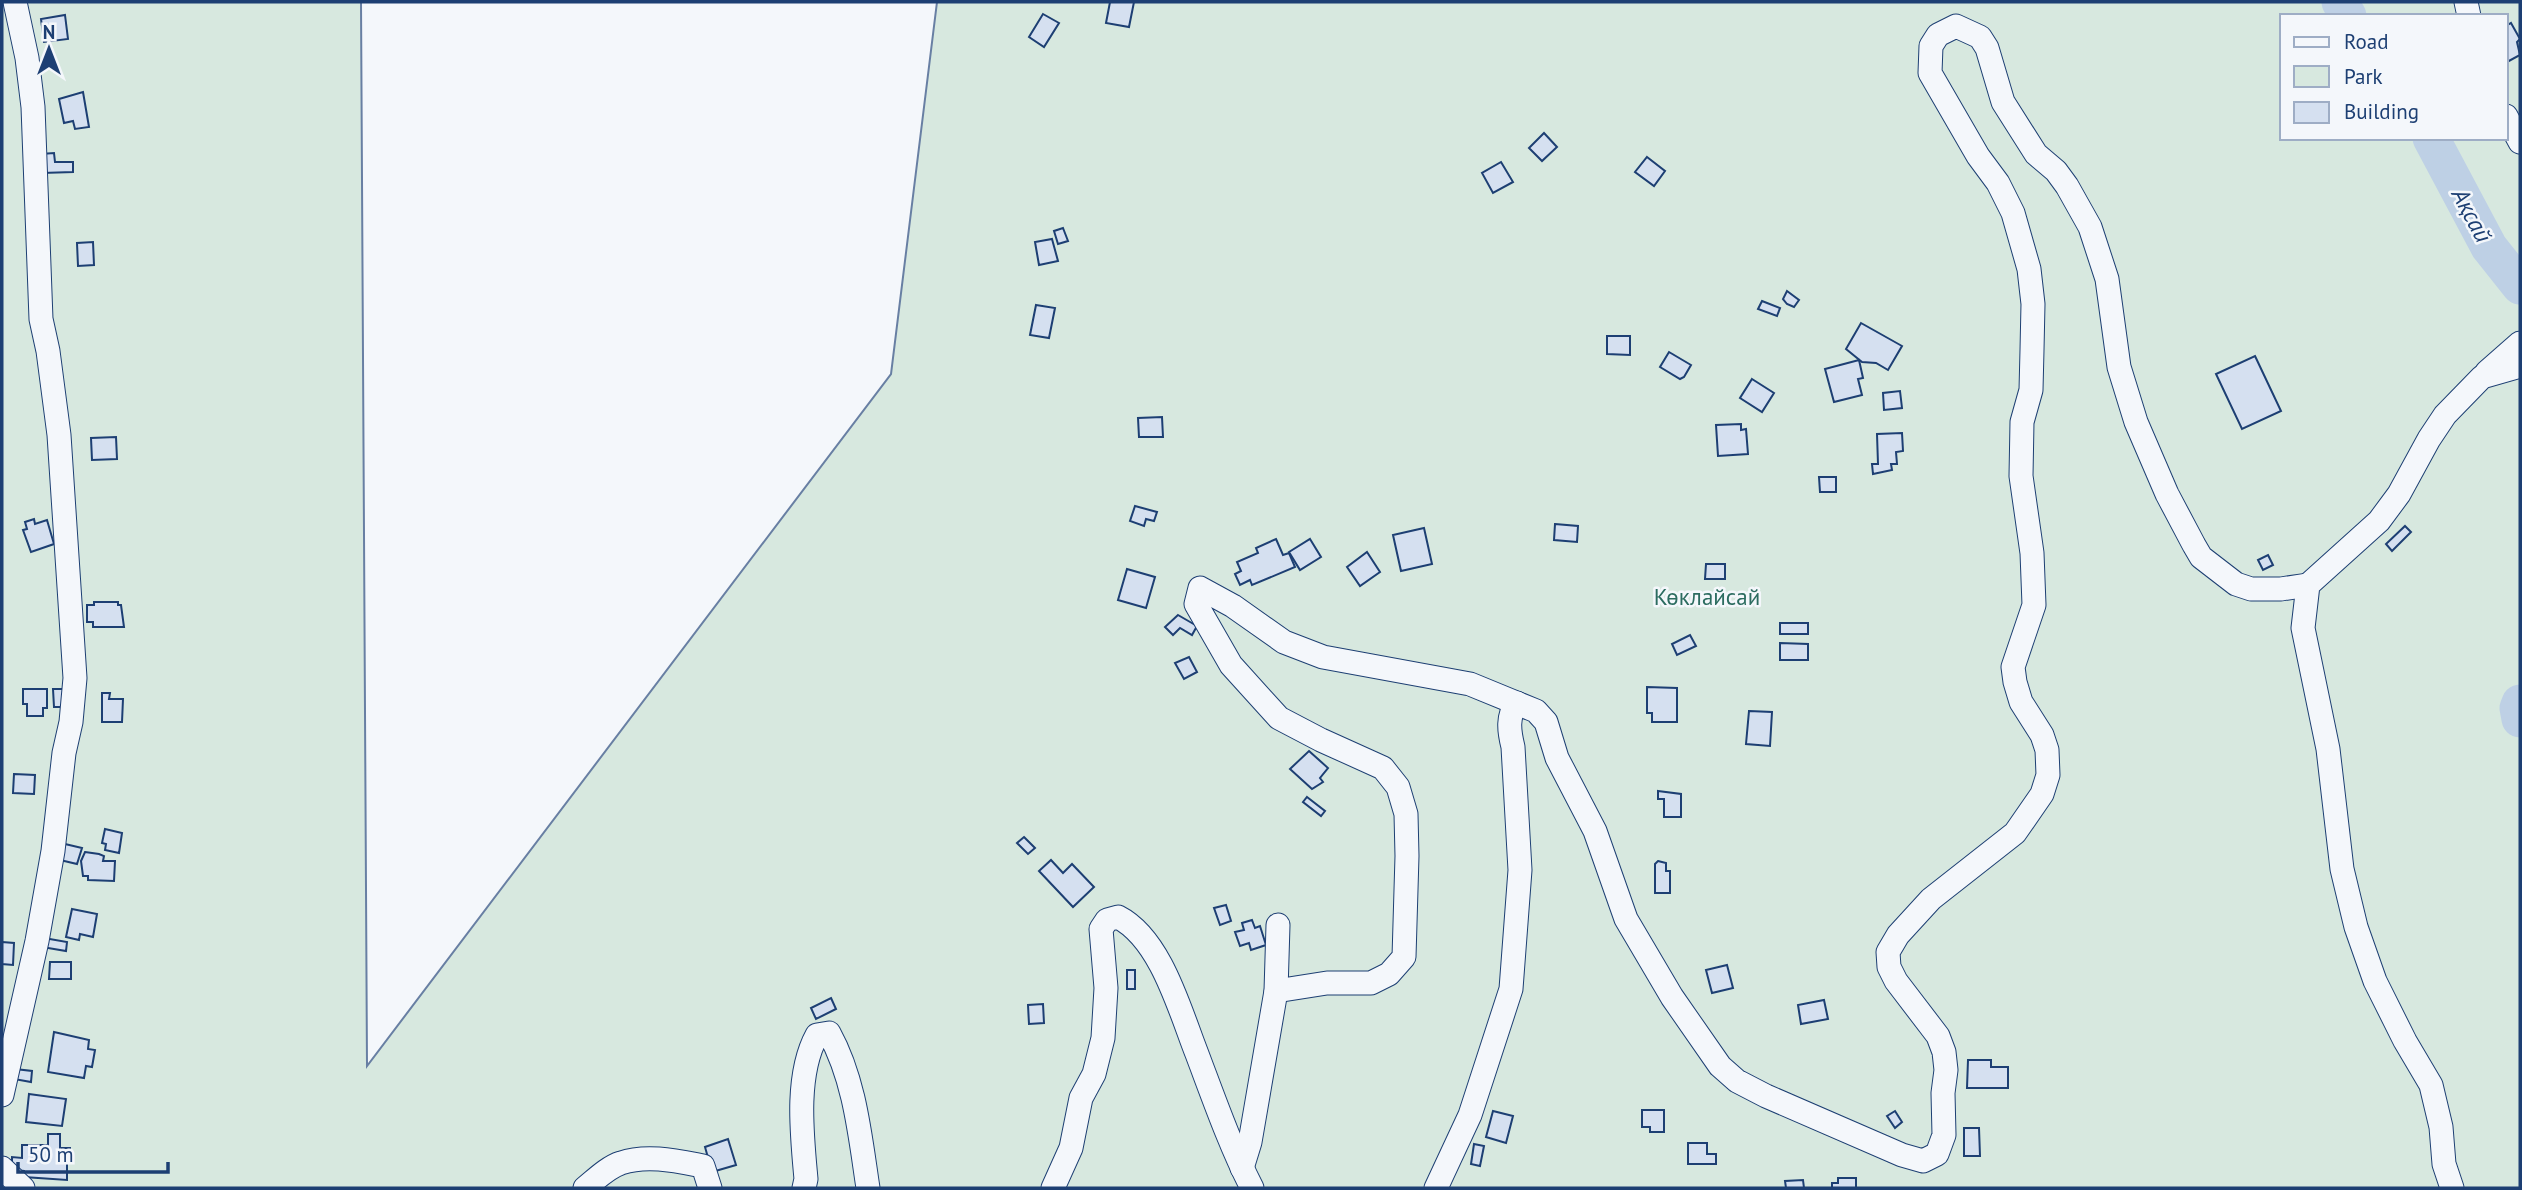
<svg xmlns="http://www.w3.org/2000/svg" width="2522" height="1190" font-family="'PT Sans',sans-serif">
<style>
.green{fill:#d7e8df;stroke:#687fa3;stroke-width:2;fill-rule:evenodd}
.lines{fill:none;stroke-linecap:round;stroke-linejoin:round}
.river{stroke:#bed0e5;stroke-width:37}
.building{fill:#d5e0f0;stroke:#1d3f73;stroke-width:2}
.minor-casing{stroke:#1d3f73;stroke-width:25}
.minor{stroke:#f4f7fb;stroke-width:23}
.labels{text-anchor:middle;dominant-baseline:central;stroke-width:5;stroke-linejoin:round;paint-order:stroke}
.park-label{font-size:23px;fill:#2c6c60;stroke:#f4f7fb}
.water-label{font-size:24px;font-style:italic;fill:#1d3f73;stroke:#f4f7fb}
</style>
<rect width="100%" height="100%" fill="#f4f7fb"/>
<path class="green" d="M2,2H361L367,1066L891,374L937,2H2520V1188H2ZM2282,16H2506V138H2282Z"/>
<g class="lines">
<g class="river">
<polyline points="2340,2 2348,16"/>
<polyline points="2431,138 2489,247 2520,286"/>
<polyline points="2520,703 2518,708 2520,719"/>
</g>
</g>
<g class="building">
<polygon points="1110,2 1134,2 1129,27 1106,23"/>
<polygon points="1043,14 1059,23 1044,47 1029,37"/>
<polygon points="65,15 68,39 44,42 41,19"/>
<polygon points="2511,23 2520,39 2517,42 2520,55 2507,62 2506,26"/>
<polygon points="83,92 89,127 75,129 73,121 64,123 59,99"/>
<polygon points="1544,133 1557,147 1542,161 1529,148"/>
<polygon points="54,153 55,162 73,162 73,172 42,173 41,154"/>
<polygon points="1647,157 1665,171 1654,186 1635,172"/>
<polygon points="1501,162 1513,182 1493,193 1482,173"/>
<polygon points="1063,228 1068,241 1058,244 1054,231"/>
<polygon points="1052,239 1058,261 1039,265 1035,242"/>
<polygon points="93,242 94,265 78,266 77,243"/>
<polygon points="1787,291 1799,300 1794,307 1787,304 1783,299"/>
<polygon points="1762,301 1780,308 1777,316 1758,309"/>
<polygon points="1036,305 1055,308 1049,338 1030,335"/>
<polygon points="1861,323 1902,346 1888,370 1876,363 1862,362 1846,349"/>
<polygon points="1607,336 1630,336 1630,355 1607,354"/>
<polygon points="1669,352 1691,365 1684,377 1680,379 1660,367"/>
<polygon points="2255,356 2281,411 2242,429 2216,374"/>
<polygon points="1859,360 1863,378 1858,379 1862,395 1834,402 1825,369"/>
<polygon points="1752,379 1774,393 1762,412 1740,398"/>
<polygon points="1900,391 1902,408 1884,410 1883,393"/>
<polygon points="1162,417 1163,437 1139,437 1138,418"/>
<polygon points="1741,424 1741,430 1746,429 1748,454 1718,456 1716,425"/>
<polygon points="1902,433 1903,451 1896,452 1897,464 1891,464 1892,470 1873,474 1872,464 1878,464 1877,434"/>
<polygon points="116,437 117,459 92,460 91,438"/>
<polygon points="1819,477 1836,477 1836,492 1820,492"/>
<polygon points="1135,506 1157,512 1154,521 1146,519 1144,526 1130,521"/>
<polygon points="34,519 35,524 47,520 54,544 31,552 23,530 27,529 25,522"/>
<polygon points="1555,524 1578,526 1577,542 1554,540"/>
<polygon points="2405,526 2411,532 2392,551 2386,544"/>
<polygon points="1424,528 1432,564 1401,571 1393,535"/>
<polygon points="1276,539 1283,555 1289,553 1295,567 1252,585 1250,580 1240,585 1235,574 1241,571 1237,562 1258,553 1256,548"/>
<polygon points="1310,539 1321,557 1300,570 1289,552"/>
<polygon points="1367,552 1380,572 1360,586 1347,567"/>
<polygon points="2268,555 2273,565 2263,570 2258,560"/>
<polygon points="1706,564 1725,564 1725,579 1705,579"/>
<polygon points="1127,569 1155,577 1146,608 1118,600"/>
<polygon points="94,602 118,602 118,605 121,605 124,627 93,627 93,622 87,622 87,605 94,605"/>
<polygon points="1178,615 1197,626 1192,635 1180,628 1173,635 1165,627"/>
<rect x="1780" y="623" width="28" height="11"/>
<polygon points="1690,635 1696,646 1677,655 1672,644"/>
<polygon points="1780,643 1808,644 1808,660 1780,660"/>
<polygon points="1189,657 1197,672 1184,679 1175,663"/>
<polygon points="1647,687 1677,688 1677,722 1652,722 1652,713 1647,713"/>
<polygon points="23,689 47,689 47,708 43,708 43,716 27,716 27,704 23,704"/>
<polygon points="53,689 66,689 66,707 54,707"/>
<polygon points="102,693 110,693 109,699 123,699 122,722 102,722"/>
<polygon points="1749,711 1772,712 1770,746 1746,744"/>
<polygon points="1309,751 1328,768 1320,778 1323,782 1312,789 1290,769"/>
<polygon points="14,774 35,775 34,794 13,793"/>
<polygon points="1658,791 1681,794 1681,817 1664,817 1664,799 1658,799"/>
<polygon points="1307,797 1325,811 1321,816 1303,802"/>
<polygon points="105,829 122,833 119,853 105,850 106,844 102,843"/>
<polygon points="1024,837 1035,848 1028,854 1017,843"/>
<polygon points="65,844 82,848 77,864 60,860"/>
<polygon points="85,852 99,854 104,856 103,861 115,861 114,881 88,880 88,876 83,876 81,861"/>
<polygon points="1051,860 1063,873 1072,864 1094,887 1073,907 1039,871"/>
<polygon points="1658,861 1666,863 1666,871 1670,871 1670,893 1655,893 1655,864"/>
<polygon points="1226,905 1231,921 1220,925 1214,908"/>
<polygon points="72,909 97,914 93,937 80,934 79,940 66,937"/>
<polygon points="1252,920 1255,928 1260,926 1266,945 1251,950 1249,943 1240,946 1235,932 1244,930 1242,923"/>
<polygon points="44,938 67,942 66,951 42,947"/>
<polygon points="2,942 14,943 13,965 2,964"/>
<polygon points="50,962 71,962 71,979 49,979"/>
<polygon points="1727,965 1733,988 1712,993 1706,970"/>
<rect x="1127" y="970" width="8" height="19"/>
<polygon points="831,998 836,1009 816,1019 811,1008"/>
<polygon points="1824,1000 1828,1019 1801,1024 1798,1005"/>
<polygon points="1043,1004 1044,1023 1029,1024 1028,1005"/>
<polygon points="54,1032 89,1040 88,1049 95,1050 92,1067 86,1066 84,1078 48,1072"/>
<polygon points="1968,1060 1991,1060 1991,1067 2008,1067 2008,1088 1967,1088"/>
<polygon points="15,1069 32,1071 31,1082 14,1079"/>
<polygon points="29,1094 66,1099 62,1126 26,1122"/>
<polygon points="1642,1110 1664,1110 1664,1132 1650,1132 1650,1127 1642,1127"/>
<polygon points="1493,1111 1513,1116 1506,1143 1486,1137"/>
<polygon points="1895,1111 1902,1122 1895,1128 1887,1116"/>
<polygon points="1964,1128 1979,1128 1980,1156 1964,1156"/>
<polygon points="48,1134 60,1134 60,1148 70,1148 70,1158 67,1158 67,1180 24,1177 24,1171 12,1170 12,1157 22,1158 22,1145 48,1145"/>
<polygon points="728,1139 736,1165 712,1172 705,1147"/>
<polygon points="1688,1143 1707,1143 1707,1154 1716,1154 1716,1164 1688,1164"/>
<polygon points="1474,1144 1484,1146 1480,1166 1471,1164"/>
<polygon points="1838,1178 1856,1178 1856,1188 1832,1188 1832,1183 1838,1183"/>
<polygon points="1803,1180 1804,1188 1786,1188 1785,1181"/>
</g>
<g class="lines">
<g class="minor-casing">
<g id="minor">
<polyline points="2466,2 2469,16"/>
<polyline points="2506,116 2520,142"/>
<polyline points="2487,372 2520,343"/>
<polyline points="1276,991 1327,983 1371,983 1389,974 1404,957 1407,856 1406,814 1398,787 1383,768 1321,740 1279,718 1231,665 1196,604 1200,588 1233,606 1284,642 1323,657 1470,684 1536,711 1546,722 1557,758 1595,831 1626,919 1672,997 1720,1066 1737,1081 1766,1096 1902,1155 1923,1161 1937,1154 1944,1135 1943,1093 1946,1070 1944,1052 1938,1036 1896,981 1889,967 1888,952 1898,935 1931,899 2015,833 2042,794 2048,775 2047,750 2042,735 2021,702 2015,682 2013,667 2034,605 2032,553 2021,476 2022,422 2031,390 2032,350 2033,304 2029,269 2013,213 1998,183 1978,156 1930,73 1931,46 1938,35 1956,26 1980,37 1987,48 2003,102 2036,154 2056,171 2067,186 2090,227 2107,279 2119,367 2136,422 2167,494 2194,545 2201,557 2236,584 2251,589 2281,589 2308,585"/>
<polyline points="2,1095 37,941 53,851 64,753 71,722 75,678 59,435 48,351 41,319 33,107 27,58 15,2"/>
<polyline points="2,1168 23,1188"/>
<polyline points="1242,1168 1250,1142 1276,991 1278,925"/>
<path d="M585,1188C595,1180 608,1167 621,1163C647,1154 677,1161 703,1166L710,1188"/>
<path d="M804,1188L806,1179C802,1135 795,1075 817,1035L829,1033C855,1080 860,1136 868,1188"/>
<path d="M1053,1188L1071,1148L1081,1098L1094,1074L1103,1038L1106,988L1101,929L1107,920L1118,917C1161,939 1180,1011 1197,1054C1214,1099 1230,1145 1252,1188"/>
<path d="M1436,1188L1470,1115L1511,989L1520,870L1513,747C1509,731 1507,716 1517,703"/>
<polyline points="2452,1188 2444,1164 2441,1127 2431,1085 2405,1041 2375,981 2356,927 2342,869 2328,749 2303,628 2308,585 2379,521 2399,494 2429,439 2445,415 2482,377 2520,366"/>
</g>
</g>
<use href="#minor" class="minor"/>
</g>
<g class="labels">
<g class="park-label">
<text x="1707" y="596">Көклайсай</text>
</g>
<g class="water-label">
<text transform="translate(2472 215) rotate(62)">Ақсай</text>
</g>
</g>
<rect width="2522" height="1190" fill="none" stroke="#1d3f73" stroke-width="7"/>
<rect x="2280" y="14" width="228" height="126" fill="#f4f7fb" stroke="#9eadc5" stroke-width="2"/>
<rect x="2294" y="37" width="35" height="10" fill="#f4f7fb" stroke="#9eadc5" stroke-width="2"/>
<text x="2344" y="49" font-size="21" fill="#1d3f73">Road</text>
<rect x="2294" y="66" width="35" height="21" fill="#d7e8df" stroke="#9eadc5" stroke-width="2"/>
<text x="2344" y="84" font-size="21" fill="#1d3f73">Park</text>
<rect x="2294" y="102" width="35" height="21" fill="#d5e0f0" stroke="#9eadc5" stroke-width="2"/>
<text x="2344" y="119" font-size="21" fill="#1d3f73">Building</text>
<g transform="translate(49 49)" stroke="#f4f7fb" stroke-width="5" paint-order="stroke">
<path d="M0-5L12 26L0 18L-12 26Z" fill="#1d3f73"/>
<text y="-10" font-size="19" font-weight="bold" text-anchor="middle" fill="#1d3f73">N</text>
</g>
<path d="M18 1162v10h150v-10" fill="none" stroke="#1d3f73" stroke-width="3.5"/>
<text x="28" y="1162" font-size="21" fill="#1d3f73" stroke="#f4f7fb" stroke-width="5" paint-order="stroke">50 m</text>
</svg>
